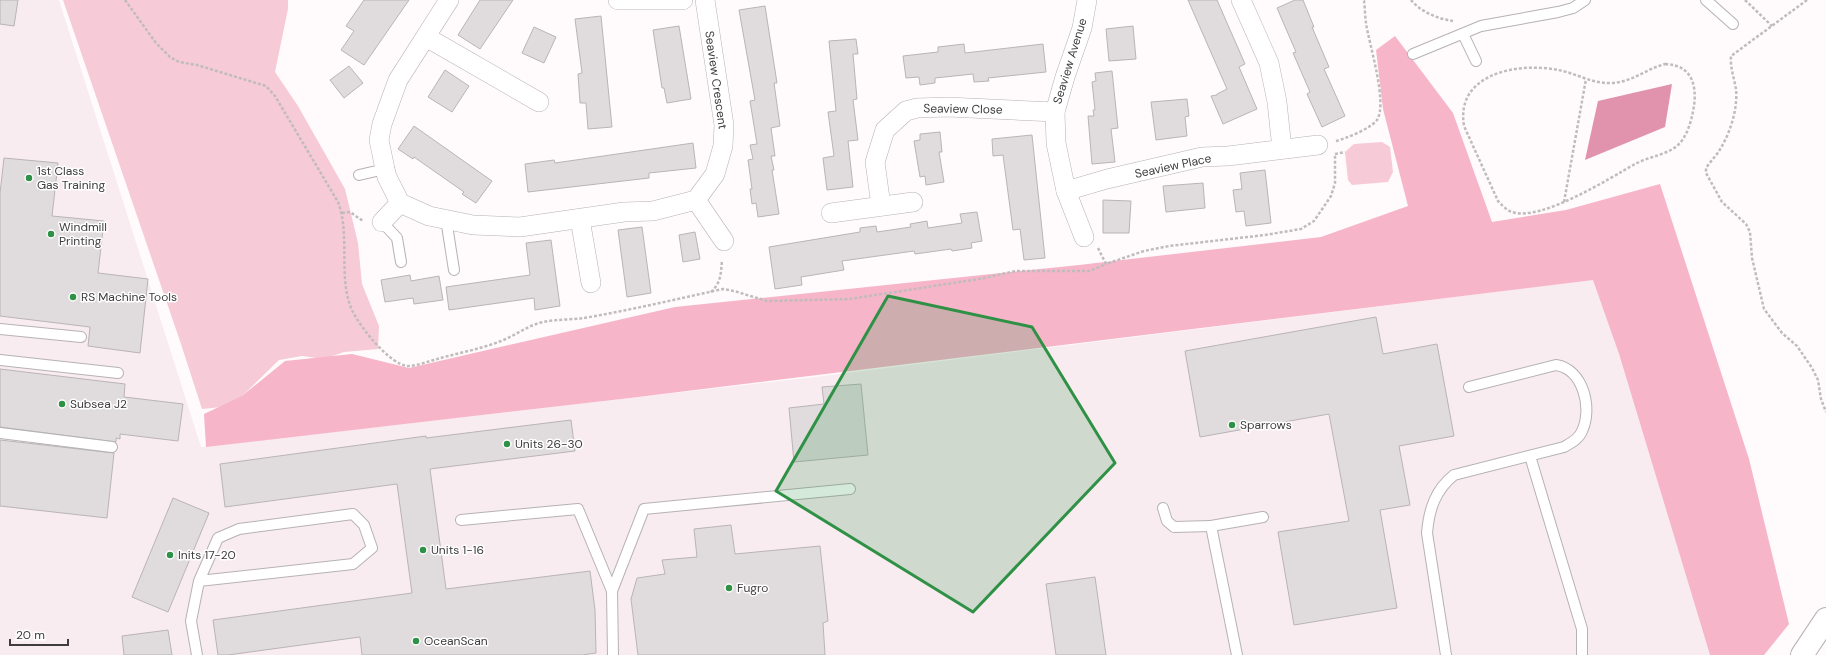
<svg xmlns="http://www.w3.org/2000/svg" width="1826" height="655" font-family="'DM Sans',sans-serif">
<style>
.built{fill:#f9ecf0}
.green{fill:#f7cad8}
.forest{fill:#f7b5ca}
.water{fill:#e192ad}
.building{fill:#e0dbdc;stroke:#b9b4b6}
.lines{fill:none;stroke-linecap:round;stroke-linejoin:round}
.service-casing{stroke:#b6b2b3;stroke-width:12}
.minor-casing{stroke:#b6b2b3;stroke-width:20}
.secondary-casing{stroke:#b6b2b3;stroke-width:24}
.path{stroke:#c0bcbd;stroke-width:2.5;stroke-dasharray:3 2;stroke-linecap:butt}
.service{stroke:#fff;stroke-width:10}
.minor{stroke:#fff;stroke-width:19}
.secondary{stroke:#fff;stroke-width:22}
.marked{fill:#2e9145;fill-opacity:0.2;stroke:#2e9145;stroke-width:3;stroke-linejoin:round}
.poi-dot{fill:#2e9145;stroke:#fff;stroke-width:1.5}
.labels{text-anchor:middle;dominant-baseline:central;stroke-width:3;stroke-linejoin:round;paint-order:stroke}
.street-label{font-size:12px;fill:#3e3c3c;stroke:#fff}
.poi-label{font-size:12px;fill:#3e3c3c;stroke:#fff;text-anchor:start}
</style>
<rect width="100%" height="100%" fill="#fffafb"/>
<polygon class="built" points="0,0 59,0 201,447 815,377 1596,279 1710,655 0,655"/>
<g class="green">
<polygon points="63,0 288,0 288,9 275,72 298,106 345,189 358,243 362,284 379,326 378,349 344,352 324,359 302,356 279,360 232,406 202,409 181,344"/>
<polygon points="1382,142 1390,147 1393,172 1388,182 1352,185 1348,180 1345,152 1354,144"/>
</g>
<polygon class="forest" points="1395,36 1453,113 1492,222 1566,210 1660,184 1749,459 1789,624 1764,655 1710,655 1619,354 1593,280 630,398 206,447 204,414 242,396 285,361 352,354 409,368 675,307 1079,265 1321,237 1408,206 1383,109 1376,50"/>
<polygon class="water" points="1672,84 1665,127 1585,160 1598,101"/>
<g class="building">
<polygon points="0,0 18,0 14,26 0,24"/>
<polygon points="364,0 409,0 364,65 341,50 354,31 346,26"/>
<polygon points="480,0 513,0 480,49 458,35"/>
<polygon points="1188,0 1217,0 1245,64 1239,67 1257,109 1223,124 1211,96 1217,95 1217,94 1227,89"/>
<polygon points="1295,0 1303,0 1314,27 1312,27 1329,67 1324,69 1345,116 1322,127 1307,94 1310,92 1293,53 1296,52 1277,8"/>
<polygon points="765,6 777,83 774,83 780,126 771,128 775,156 771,156 774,170 772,170 779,214 758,217 756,203 752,204 750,189 752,189 748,160 753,159 750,145 757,144 750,101 755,100 739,10"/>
<polygon points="601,16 612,127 588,129 586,103 580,103 578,74 582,73 575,19"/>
<polygon points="679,26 691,99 667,103 664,88 662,88 653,30"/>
<polygon points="1133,26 1136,59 1109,61 1106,29"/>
<polygon points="534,27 556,37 544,63 522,53"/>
<polygon points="856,39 858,54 853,54 857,99 853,100 858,140 848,141 853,187 827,190 823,158 834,156 828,112 836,111 829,41"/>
<polygon points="964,44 965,53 1043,44 1046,72 988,78 989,81 974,82 973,74 935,78 935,83 920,85 919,77 906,78 903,56 938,52 938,47"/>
<polygon points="349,66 363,83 344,98 330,80"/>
<polygon points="445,70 469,86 452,112 428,97"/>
<polygon points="1112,71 1118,128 1111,129 1115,162 1092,164 1088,116 1094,116 1093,110 1095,110 1092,82 1096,81 1095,73"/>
<polygon points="1187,99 1189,116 1185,117 1187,136 1156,140 1151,102"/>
<polygon points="414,126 492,181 476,203 462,194 464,192 414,157 413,159 398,149"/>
<polygon points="940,132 942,152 939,152 944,182 926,185 925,176 920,177 914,141 920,140 920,134"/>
<polygon points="1032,135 1045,258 1024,260 1020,229 1013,230 1003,155 993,156 992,139"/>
<polygon points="693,143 696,168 649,173 649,178 528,192 525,164 554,160 555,163"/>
<polygon points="4,158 58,163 52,216 104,221 98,273 148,279 140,353 88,346 90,327 0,316 0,193"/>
<polygon points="1265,170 1271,223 1246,226 1244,211 1236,212 1233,190 1242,189 1240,173"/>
<polygon points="1203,183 1205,208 1166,212 1163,186"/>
<polygon points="1103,200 1131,201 1129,233 1103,233"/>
<polygon points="977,212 982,241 971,243 972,248 952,251 951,249 915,254 914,251 842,261 844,270 801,277 802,285 775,289 769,247 860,232 860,228 876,226 877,232 911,227 910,224 927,221 928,228 962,223 960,214"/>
<polygon points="642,227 651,293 627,297 618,230"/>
<polygon points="695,232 700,259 683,262 679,235"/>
<polygon points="551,240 560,306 535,310 534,298 449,310 446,287 530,275 526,243"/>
<polygon points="410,275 411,281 439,276 443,300 414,304 413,298 385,302 381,280"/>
<polygon points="1376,317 1383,354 1437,344 1454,436 1399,446 1410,505 1380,510 1397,608 1294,625 1278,532 1349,521 1329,414 1200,437 1185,351"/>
<polygon points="0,369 125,384 124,397 183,404 178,441 120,434 120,439 116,438 116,442 0,427"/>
<polygon points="861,384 868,455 794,462 789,408 824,404 822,387"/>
<polygon points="571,420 575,451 430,469 446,589 590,571 595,610 596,653 582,655 362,655 360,637 228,655 218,655 213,620 412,593 397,484 225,507 220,464 426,436 426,438"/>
<polygon points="0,440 114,453 107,518 0,506"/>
<polygon points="173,498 209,513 168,612 132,597"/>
<polygon points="731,525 735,554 820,546 828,621 823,623 825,655 638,655 631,599 637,578 665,574 662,560 697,557 694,529"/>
<polygon points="1095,577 1106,655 1056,655 1046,584"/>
<polygon points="168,630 172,655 124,655 122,636"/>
</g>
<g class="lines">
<g class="service-casing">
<g id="service">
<polyline points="1706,0 1733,24"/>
<polyline points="1463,34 1476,61"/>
<polyline points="1413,54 1481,26 1558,12 1573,8 1585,0"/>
<polyline points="359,175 385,169"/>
<polyline points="446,219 454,270"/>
<polyline points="382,222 397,238 401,262"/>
<polyline points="0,329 81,337"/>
<polyline points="0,360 118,373"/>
<polyline points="0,433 112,447"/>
<polyline points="1530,456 1582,629 1582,655"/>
<polyline points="1163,508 1167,521 1174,527 1211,526"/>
<polyline points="461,520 578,509 612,591 613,655"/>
<polyline points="612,591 644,509 850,489"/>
<polyline points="197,655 191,621 199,581 218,538 239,529 353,514 364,525 372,548 353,564 199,581"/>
<polyline points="1237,655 1211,526 1263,517"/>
<path d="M1446,655L1427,533C1429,510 1435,490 1454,475L1564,447C1571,443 1579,439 1582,431C1593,408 1583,369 1556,365L1469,387"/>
</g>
</g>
<g class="minor-casing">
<g id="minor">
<polyline points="449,0 398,80 382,124 379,140 385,169 387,177 400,203 429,216 473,225 520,227 624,212 653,211 696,200 715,174 723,146 724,125 705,0"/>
<polyline points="618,0 683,0"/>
<polyline points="1241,0 1269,63 1277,102 1282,149"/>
<polyline points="426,37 539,102"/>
<polyline points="1066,191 1107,179 1202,157 1228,156 1318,145"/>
<polyline points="696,200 724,241"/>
<polyline points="881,206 875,162 885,130 906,111 917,108 948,107 1055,112"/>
<polyline points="831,213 913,202"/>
<polyline points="580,219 591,283"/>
<polyline points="382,222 400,203"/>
<polyline points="1084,237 1066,191 1056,143 1055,112 1065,77 1082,28 1087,0"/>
</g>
</g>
<g class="secondary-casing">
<polyline id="secondary" points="1802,655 1826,619"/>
</g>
<g class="path">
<path d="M125,0L156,43L170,57L179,62L197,65L266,86L275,96L338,202C351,236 337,280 353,312C361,328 390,365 408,366C417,366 429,361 437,359C458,353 481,349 501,341C514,336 526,327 539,323C554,319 570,320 584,318C631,310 677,299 723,289L734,291L767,301L850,299L979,279L1016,271H1090L1106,264"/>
<path d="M1411,0C1421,12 1438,19 1453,21"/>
<polyline points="1745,0 1772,26"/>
<path d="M1807,0L1731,56C1730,67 1734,78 1736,89C1738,109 1730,134 1719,151C1715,157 1710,162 1706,168V173L1722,202L1746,224L1750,232L1752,258L1764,309L1782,333L1797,346L1812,368L1818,380L1821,399L1826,412"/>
<path d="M1665,64C1696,65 1698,92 1692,116C1690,125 1686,137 1679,144C1668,155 1650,156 1635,164C1610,178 1541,222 1512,212C1506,210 1502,205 1498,201L1464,126C1455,73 1519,62 1558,70C1576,73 1592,84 1611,83C1633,82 1646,69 1665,64Z"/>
<path d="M1336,141C1347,138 1370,129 1377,120C1388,103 1369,44 1366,23C1365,16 1365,8 1364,1L1362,0"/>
<polyline points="1335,154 1345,152"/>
<polyline points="1564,202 1586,79"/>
<polyline points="342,213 350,212 363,221"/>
<polyline points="1098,248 1106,264 1144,251 1169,246 1265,235 1301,229 1314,221 1331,196 1335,183 1335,154"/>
<path d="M711,292C721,283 721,273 722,260"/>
</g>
<use href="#service" class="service"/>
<use href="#minor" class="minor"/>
<use href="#secondary" class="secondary"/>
</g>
<path class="marked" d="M888,296L1032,327L1115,463L973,612L776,491Z"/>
<g class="poi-dot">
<circle cx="29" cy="178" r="4"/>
<circle cx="51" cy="234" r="4"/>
<circle cx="73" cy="297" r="4"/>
<circle cx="62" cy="404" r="4"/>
<circle cx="1232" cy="425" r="4"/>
<circle cx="507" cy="444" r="4"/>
<circle cx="423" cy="550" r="4"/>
<circle cx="170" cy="555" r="4"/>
<circle cx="729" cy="588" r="4"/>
<circle cx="416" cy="641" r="4"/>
</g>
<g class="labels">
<g class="street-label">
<text transform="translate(1070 61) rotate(-73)">Seaview Avenue</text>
<text transform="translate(716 80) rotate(82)">Seaview Crescent</text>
<text transform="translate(963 109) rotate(1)">Seaview Close</text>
<text transform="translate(1173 166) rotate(-12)">Seaview Place</text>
</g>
<g class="poi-label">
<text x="37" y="171">1st Class<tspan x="37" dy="14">Gas Training</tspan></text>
<text x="59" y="227">Windmill<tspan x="59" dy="14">Printing</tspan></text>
<text x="81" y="297">RS Machine Tools</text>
<text x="70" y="404">Subsea J2</text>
<text x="1240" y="425">Sparrows</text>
<text x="515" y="444">Units 26-30</text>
<text x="431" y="550">Units 1-16</text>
<text x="178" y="555">Inits 17-20</text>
<text x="737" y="588">Fugro</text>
<text x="424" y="641">OceanScan</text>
</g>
</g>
<path d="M10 639v6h58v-6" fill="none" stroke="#3e3c3c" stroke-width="2"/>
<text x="16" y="639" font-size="12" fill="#3e3c3c" stroke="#ffffff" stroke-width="3" paint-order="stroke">20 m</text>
</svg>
